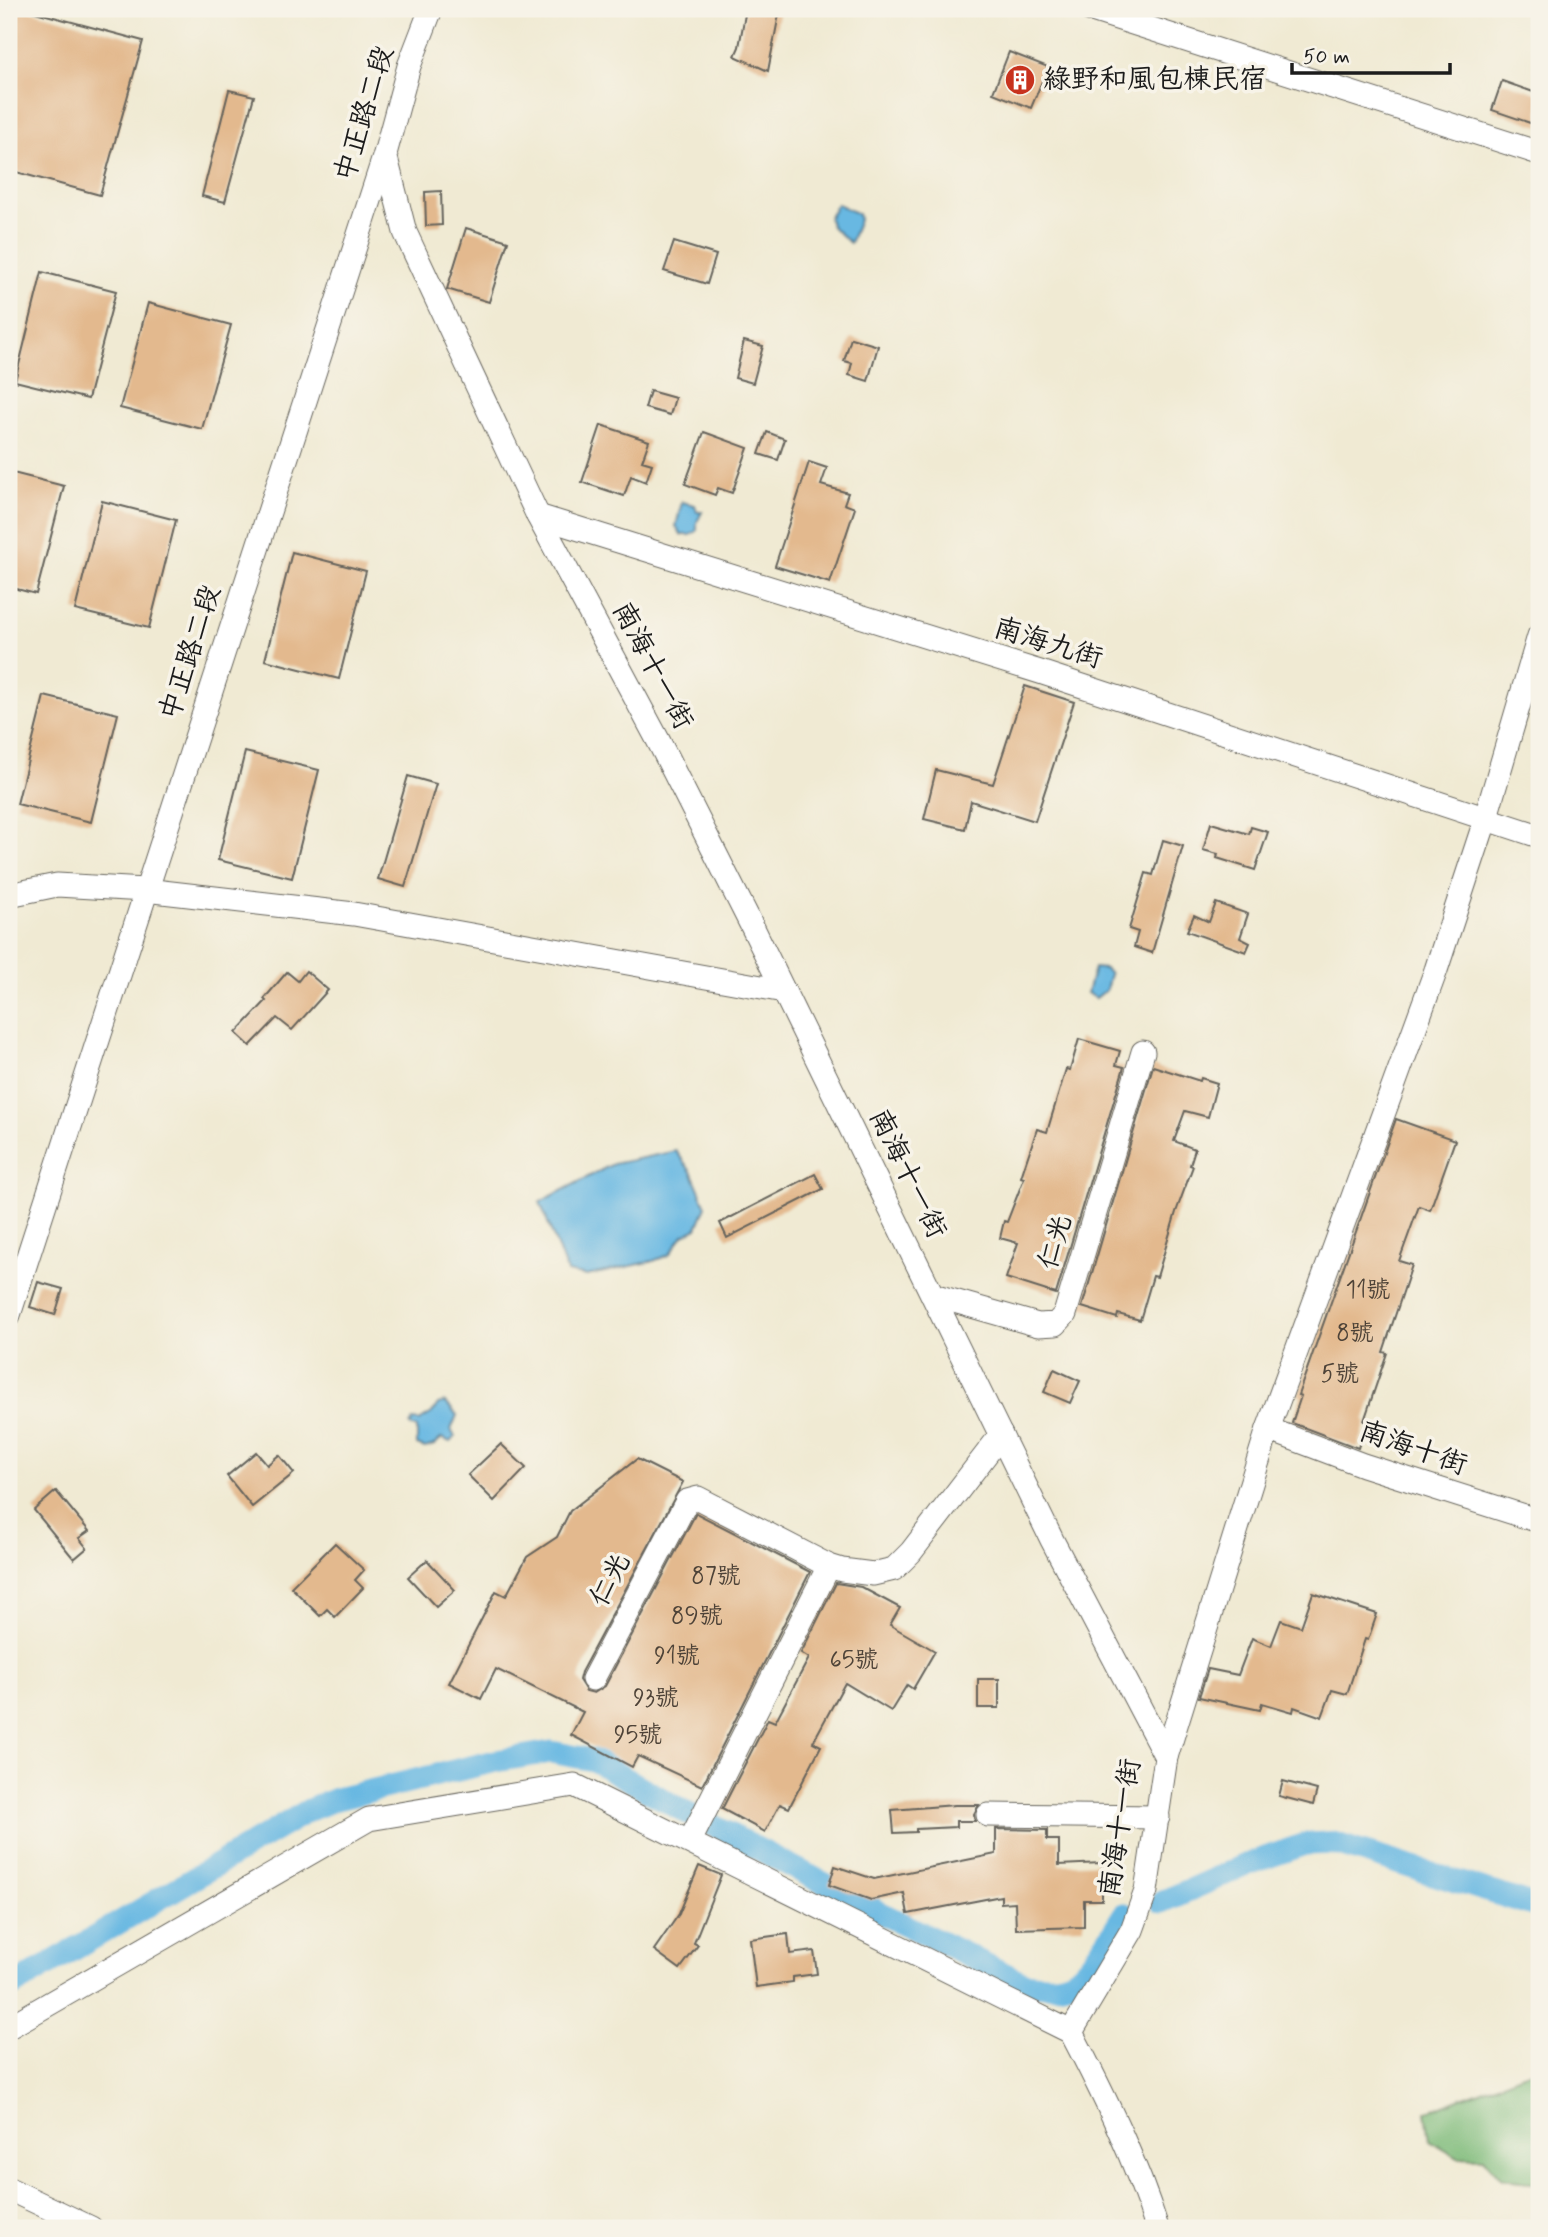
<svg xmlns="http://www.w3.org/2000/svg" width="1548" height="2237" font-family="Mynerve,'LXGW WenKai TC',sans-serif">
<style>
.forest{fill:#80bc7b;stroke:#4e6c4c;stroke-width:2}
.water{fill:#67b8e2;stroke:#426a7f;stroke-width:2}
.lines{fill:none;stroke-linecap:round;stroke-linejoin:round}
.canal{stroke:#67b8e2;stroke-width:23}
.building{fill:#e3b98e}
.minor-casing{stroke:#66645c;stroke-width:25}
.minor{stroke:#fff;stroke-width:23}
.labels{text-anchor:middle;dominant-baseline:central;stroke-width:7;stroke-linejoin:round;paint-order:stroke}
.number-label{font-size:24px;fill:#4e4338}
.poi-label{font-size:28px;fill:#1c1c1c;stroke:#f7f3e8;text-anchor:start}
.street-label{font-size:28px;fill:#1c1c1c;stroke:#f7f3e8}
</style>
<rect width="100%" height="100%" fill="#f7f3e8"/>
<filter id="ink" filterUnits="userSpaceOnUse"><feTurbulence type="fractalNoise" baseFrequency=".0143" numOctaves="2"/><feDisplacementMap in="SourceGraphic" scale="14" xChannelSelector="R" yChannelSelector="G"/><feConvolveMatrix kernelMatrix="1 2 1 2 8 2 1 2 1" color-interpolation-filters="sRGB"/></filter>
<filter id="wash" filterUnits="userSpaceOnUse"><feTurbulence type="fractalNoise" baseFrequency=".00686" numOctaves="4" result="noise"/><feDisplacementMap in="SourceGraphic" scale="28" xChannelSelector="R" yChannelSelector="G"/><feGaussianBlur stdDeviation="1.57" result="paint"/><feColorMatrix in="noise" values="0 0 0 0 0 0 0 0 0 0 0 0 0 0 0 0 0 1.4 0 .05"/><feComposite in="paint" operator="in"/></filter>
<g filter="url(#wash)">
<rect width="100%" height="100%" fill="#f0ead3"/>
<polygon class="forest" points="1539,2068 1539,2183 1502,2179 1484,2158 1458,2157 1430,2140 1426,2112"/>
<g class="water">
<polygon points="837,204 858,214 859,220 850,243 831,226 829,217"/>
<polygon points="682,502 695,505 697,512 702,512 697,522 697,531 690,535 681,535 676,526"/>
<polygon points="1094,968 1105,969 1110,974 1106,990 1096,998 1087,993"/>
<polygon points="676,1151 692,1173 706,1206 697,1228 683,1235 669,1255 653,1261 587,1276 567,1272 540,1202 613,1164"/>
<polygon points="445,1402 457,1415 451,1430 455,1437 450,1442 442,1438 434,1445 425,1448 417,1445 417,1428 410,1426 413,1420 419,1421 432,1413 438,1404"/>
</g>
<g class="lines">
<g class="canal">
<path d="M706,1822L887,1916L1024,1983C1039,1985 1059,1988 1073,1980C1090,1971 1113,1931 1124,1914"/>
<polyline points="1162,1902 1248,1864 1305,1844 1333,1843 1539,1907"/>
<polyline points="9,1988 309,1810 336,1799 496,1761 551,1752 593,1760 691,1815"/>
</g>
</g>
<g id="blocks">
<g class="building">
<polygon points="9,9 24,9 143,41 100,195 9,170"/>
<polygon points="746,9 780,9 768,71 735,56 739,47"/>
<polygon points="1009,52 1048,67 1031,108 993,93"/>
<polygon points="1502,81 1539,94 1539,126 1492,110"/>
<polygon points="229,90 254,96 225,202 202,196"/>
<polygon points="441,191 442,225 426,226 425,192"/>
<polygon points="466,228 508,241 489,302 447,289"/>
<polygon points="674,242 716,255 707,284 664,271"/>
<polygon points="42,272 116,291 88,399 15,381"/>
<polygon points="148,303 231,325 202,429 120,408"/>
<polygon points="851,338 878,346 868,381 849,375 852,363 844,361"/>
<polygon points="744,341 763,346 753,383 735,378"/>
<polygon points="650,391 675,398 670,415 645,408"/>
<polygon points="601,425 649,441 642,461 652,464 646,482 631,476 624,496 582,482"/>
<polygon points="704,432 748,448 732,493 718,488 715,495 685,484"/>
<polygon points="767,432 785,439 778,460 759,454"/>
<polygon points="809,462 827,468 821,485 848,493 844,504 855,508 830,583 775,566"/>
<polygon points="9,472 64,486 36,594 9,587"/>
<polygon points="102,501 176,520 149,628 75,610"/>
<polygon points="292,552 366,571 339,679 265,660"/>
<polygon points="1025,686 1074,702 1035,821 971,801 965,829 924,819 936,770 993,784"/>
<polygon points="44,696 118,714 91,822 17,804"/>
<polygon points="245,752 319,770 292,878 218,860"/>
<polygon points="408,776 436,784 405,887 378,879"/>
<polygon points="1211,823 1249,834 1251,827 1268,832 1255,870 1217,858 1218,854 1203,850"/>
<polygon points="1163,840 1183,846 1152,953 1134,947 1138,932 1129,929 1146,873 1153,875"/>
<polygon points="1216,903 1248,914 1240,938 1250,943 1246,952 1187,931 1194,915 1209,922"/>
<polygon points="306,971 328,990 292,1030 277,1018 250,1046 236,1033 266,1001 264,999 287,972 298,981"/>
<polygon points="1079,1039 1120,1051 1116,1065 1124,1067 1056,1294 1006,1278 1018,1243 1000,1238 1004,1221 1007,1222 1024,1178 1021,1177 1037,1129 1047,1132 1066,1069 1070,1070"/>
<polygon points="1153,1066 1200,1081 1201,1078 1217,1083 1208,1117 1185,1111 1174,1141 1195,1149 1190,1165 1193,1166 1176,1212 1157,1277 1153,1276 1140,1320 1118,1314 1117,1318 1082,1307"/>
<polygon points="1396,1119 1455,1140 1430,1210 1419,1206 1399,1261 1412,1265 1383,1352 1387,1353 1364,1421 1366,1422 1358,1448 1292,1423 1301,1396 1298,1395"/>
<polygon points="815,1174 823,1189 727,1238 720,1223"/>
<polygon points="38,1282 63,1289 55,1315 30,1307"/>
<polygon points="1054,1369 1080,1381 1070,1403 1044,1392"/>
<polygon points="501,1444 526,1468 494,1501 468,1475"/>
<polygon points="256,1452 267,1465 279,1455 294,1473 252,1507 227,1476"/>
<polygon points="637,1459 683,1482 581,1672 579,1680 586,1691 594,1693 605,1686 696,1513 810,1572 702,1786 638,1756 632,1767 571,1735 583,1712 496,1669 481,1699 449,1683 496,1591 506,1596 527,1557 557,1537 570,1511"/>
<polygon points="56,1491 89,1531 79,1538 87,1548 74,1559 34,1510"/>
<polygon points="335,1543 364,1570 355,1580 363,1588 335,1617 327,1609 320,1616 291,1587"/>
<polygon points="427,1560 455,1590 436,1607 408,1577"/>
<polygon points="836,1583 861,1587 900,1608 890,1625 935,1651 913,1689 907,1685 891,1711 845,1683 813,1742 821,1746 789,1808 780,1804 765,1832 722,1809 768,1719 775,1722 809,1658 801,1653"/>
<polygon points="1313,1593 1377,1614 1368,1640 1365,1639 1347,1694 1332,1690 1322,1717 1294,1707 1293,1712 1262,1703 1260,1710 1199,1697 1208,1669 1238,1675 1252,1638 1271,1646 1281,1620 1301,1627"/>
<rect x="978" y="1679" width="21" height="29"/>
<polygon points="1283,1781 1317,1790 1313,1805 1279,1796"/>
<polygon points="955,1805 979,1805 974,1814 975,1821 956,1821 956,1827 916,1829 916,1832 894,1833 892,1810"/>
<polygon points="996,1829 1047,1830 1047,1840 1059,1840 1059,1865 1102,1863 1102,1900 1084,1900 1084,1927 1016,1929 1015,1902 1001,1903 1001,1896 908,1914 904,1893 871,1900 829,1885 835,1866 874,1879 996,1854"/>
<polygon points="699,1866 721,1875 694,1943 698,1945 680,1969 654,1950 679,1914"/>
<polygon points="788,1934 790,1954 814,1951 817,1974 793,1977 793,1982 756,1987 750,1939"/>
</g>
</g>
</g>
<g filter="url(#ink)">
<use href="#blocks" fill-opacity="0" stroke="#66645c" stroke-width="2"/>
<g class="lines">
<g class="minor-casing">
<g id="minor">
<polyline points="1089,9 1539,153"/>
<polyline points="385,154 405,232 538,516 658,740 753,928 1052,1540 1166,1757 1146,1891 1132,1930 1071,2032"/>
<polyline points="538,516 1040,672 1539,836"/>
<polyline points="9,895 57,885 145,890 354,914 784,991"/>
<polyline points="933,1295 1038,1325 1056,1324 1065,1314 1143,1052"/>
<polyline points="9,1315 385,154 409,66 431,9"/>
<polyline points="1268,1429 1363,1465 1539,1521"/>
<polyline points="593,1679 687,1501 698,1498 829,1566 842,1570 873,1574 894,1569 911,1552 1001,1435"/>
<polyline points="1166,1757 1268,1429 1436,970 1483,827 1539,636"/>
<polyline points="988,1815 1158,1817"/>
<polyline points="690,1841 829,1566"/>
<polyline points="9,2027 369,1819 574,1785 1071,2032"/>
<path d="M1071,2032C1104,2095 1136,2161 1157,2228"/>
<polyline points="9,2189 91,2228"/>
</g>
</g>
<use href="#minor" class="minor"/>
</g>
</g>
<defs>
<g id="building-disc" transform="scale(1.575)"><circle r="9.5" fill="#c8321e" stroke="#f7f3e8"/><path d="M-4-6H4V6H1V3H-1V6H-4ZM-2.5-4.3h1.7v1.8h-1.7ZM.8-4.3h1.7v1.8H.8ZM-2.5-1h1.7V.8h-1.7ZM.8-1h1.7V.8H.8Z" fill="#fff"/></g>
</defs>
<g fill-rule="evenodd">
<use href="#building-disc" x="1020" y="80"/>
</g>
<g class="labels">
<g class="number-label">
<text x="1368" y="1290">11號</text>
<text x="1355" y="1333">8號</text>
<text x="1340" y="1374">5號</text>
<text x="716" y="1576">87號</text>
<text x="697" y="1616">89號</text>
<text x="677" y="1656">91號</text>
<text x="854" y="1660">65號</text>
<text x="656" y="1698">93號</text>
<text x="638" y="1735">95號</text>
</g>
<g class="poi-label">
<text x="1043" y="80">綠野和風包棟民宿</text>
</g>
<g class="street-label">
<text transform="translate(365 114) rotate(-73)">中正路二段</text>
<text transform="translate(1048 644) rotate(17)">南海九街</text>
<text transform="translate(191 653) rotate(-72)">中正路二段</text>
<text transform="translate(652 666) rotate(62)">南海十一街</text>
<text transform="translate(907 1174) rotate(64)">南海十一街</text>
<text transform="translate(1056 1242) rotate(-73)">仁光</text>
<text transform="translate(1413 1449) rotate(19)">南海十街</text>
<text transform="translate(611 1580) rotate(-62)">仁光</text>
<text transform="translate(1121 1828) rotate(-81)">南海十一街</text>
</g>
</g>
<rect width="1548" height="2237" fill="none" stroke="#f7f3e8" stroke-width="35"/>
<path d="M1292 63v10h158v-10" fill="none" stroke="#1c1c1c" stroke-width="3.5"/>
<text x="1303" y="63" font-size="21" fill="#1c1c1c" stroke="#f7f3e8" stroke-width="5" paint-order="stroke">50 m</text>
</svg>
